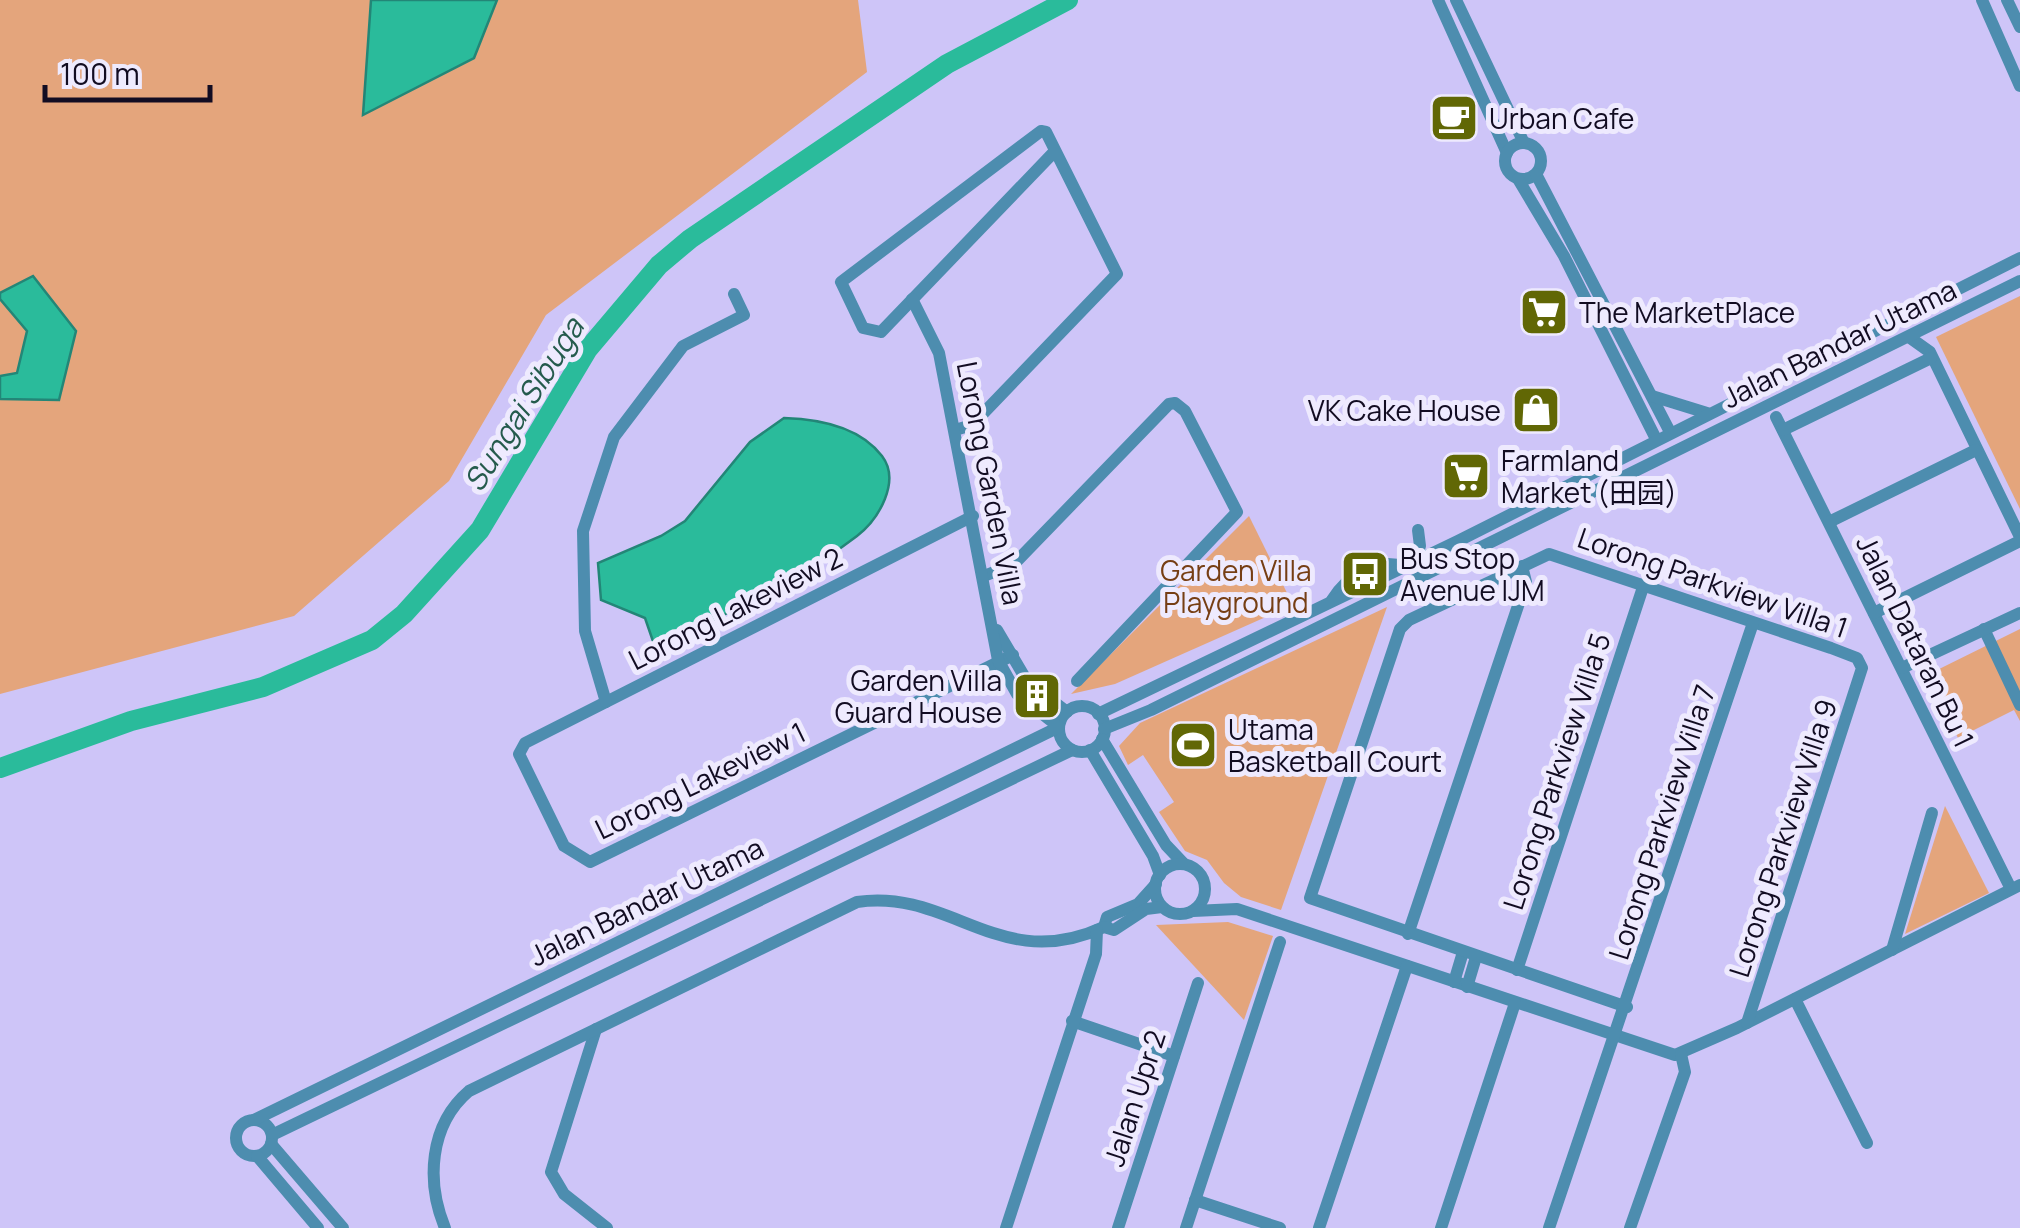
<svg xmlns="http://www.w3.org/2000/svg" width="2020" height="1228" font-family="Manrope,'Noto Sans SC',sans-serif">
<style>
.green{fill:#e4a57c}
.water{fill:#2abb9b;stroke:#238677;stroke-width:2.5}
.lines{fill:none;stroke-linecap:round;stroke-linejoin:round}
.river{stroke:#2abb9b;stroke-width:20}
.minor{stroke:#4d8daf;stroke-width:12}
.labels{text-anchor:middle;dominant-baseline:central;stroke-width:10;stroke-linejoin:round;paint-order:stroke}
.poi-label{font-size:28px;fill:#120c22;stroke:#eeeafe;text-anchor:start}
.street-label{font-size:28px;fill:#120c22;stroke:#eeeafe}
.park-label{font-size:28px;fill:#763e14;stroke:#eeeafe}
.water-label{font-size:30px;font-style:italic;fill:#255b4d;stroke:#eeeafe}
</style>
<rect width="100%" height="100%" fill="#cec5f8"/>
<g class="green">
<polygon points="0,0 858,0 867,72 546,315 449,481 294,616 0,694"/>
<polygon points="2020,296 2020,509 1936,337"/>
<polygon points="1249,516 1293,605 1115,684 1071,694"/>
<polygon points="1387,607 1281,910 1241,897 1224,883 1207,860 1185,851 1159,812 1174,802 1143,755 1128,765 1119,746 1140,723"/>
<polygon points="2020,629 2020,721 2014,710 1958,738 1927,675"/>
<polygon points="1945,806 1989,893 1905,934"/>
<polygon points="1228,922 1273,936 1244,1020 1156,925"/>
</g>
<g class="water">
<polygon points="371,0 497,0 474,58 363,115"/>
<polygon points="33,276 76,331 59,400 0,399 0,376 17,373 27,331 0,299 0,293"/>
<path d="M784,418C819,419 859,426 882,456C901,481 879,519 857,536C797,582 722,614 656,650L645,618L601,600L598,563L661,536L685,521L750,442Z"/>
</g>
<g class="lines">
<polyline class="river" points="0,768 131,721 263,687 372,640 404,614 480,530 588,349 659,265 690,239 947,64 1068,0"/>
<g class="minor">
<polyline points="1438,0 1507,153"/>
<polyline points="1456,0 1524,143"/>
<polyline points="1982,0 2020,86"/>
<polyline points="2007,0 2020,27"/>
<circle cx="1523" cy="161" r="18"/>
<polyline points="1536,174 1670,432"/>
<polyline points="1518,179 1564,256 1656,439"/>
<polyline points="1909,337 1930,352 2020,537"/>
<polyline points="1652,396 1707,413"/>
<polyline points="1776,417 2011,889"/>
<polyline points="955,430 972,425 1117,274 1046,132 1041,131 841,282 863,328 881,332 1055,151"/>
<polyline points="1783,430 1931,358"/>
<polyline points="973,516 525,743 519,754 564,846 590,862 1013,655"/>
<polyline points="1829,522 1976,450"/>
<polyline points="1413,563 1420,546 1418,530"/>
<polyline points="984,576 1014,564 1169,404 1175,403 1185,411 1237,512 1077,681"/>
<path d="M1332,600C1348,575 1375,557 1405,567"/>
<polyline points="1874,613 2020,541"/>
<polyline points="1984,629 2020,705"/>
<polyline points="997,630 1027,681 1067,712"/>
<polyline points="1902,668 2020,613"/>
<polyline points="606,702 585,631 583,531 614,437 683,346 744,315 734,294"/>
<circle cx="1082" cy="729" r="23"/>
<polyline points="1098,714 1458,541 2020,258"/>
<polyline points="1104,729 1151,710 2020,281"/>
<polyline points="1102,739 1166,845 1184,864"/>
<polyline points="1090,750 1153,856 1160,875"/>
<circle cx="1180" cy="889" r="25"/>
<polyline points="1193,911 1237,909 1675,1055 1737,1028 2020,885"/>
<polyline points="1104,927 1107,917 1138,904 1156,884"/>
<polyline points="1408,934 1526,582 1522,566"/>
<polyline points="1892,950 1932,813"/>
<polyline points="1517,970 1643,587"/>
<polyline points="1454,982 1463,952"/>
<polyline points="1467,987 1476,957"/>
<polyline points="1795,999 1867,1143"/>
<polyline points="1627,1007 1310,898 1400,629 1409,620 1549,554 1831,648 1857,658 1862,668 1747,1023"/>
<polyline points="1072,1021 1174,1056"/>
<polyline points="596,1029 551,1172 564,1194 607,1228"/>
<circle cx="254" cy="1138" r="18"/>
<polyline points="254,1120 1059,727 1017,694 998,660 939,353 912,299"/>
<polyline points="272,1135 1072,750"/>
<polyline points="271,1144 343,1228"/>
<polyline points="257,1156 318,1228"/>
<polyline points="1195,1200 1280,1228"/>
<path d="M445,1228C426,1182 429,1125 469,1091L857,902C951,888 1000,975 1104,927L1114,930L1146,909L1162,907"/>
<polyline points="1006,1228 1096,954 1097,930"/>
<polyline points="1118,1228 1198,983"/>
<polyline points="1186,1228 1280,942"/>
<polyline points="1319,1228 1407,966"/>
<polyline points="1441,1228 1515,1003"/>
<polyline points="1549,1228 1753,623"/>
<polyline points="1630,1228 1685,1072 1681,1054"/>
</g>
</g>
<defs>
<g id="cafe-square" transform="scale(2.5)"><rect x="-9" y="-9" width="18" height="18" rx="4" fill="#616705" stroke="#eeeafe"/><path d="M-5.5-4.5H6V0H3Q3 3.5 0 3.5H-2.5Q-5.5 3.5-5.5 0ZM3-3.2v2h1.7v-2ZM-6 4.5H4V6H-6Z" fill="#fff"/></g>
<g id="supermarket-square" transform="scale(2.5)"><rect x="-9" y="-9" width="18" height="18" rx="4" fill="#616705" stroke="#eeeafe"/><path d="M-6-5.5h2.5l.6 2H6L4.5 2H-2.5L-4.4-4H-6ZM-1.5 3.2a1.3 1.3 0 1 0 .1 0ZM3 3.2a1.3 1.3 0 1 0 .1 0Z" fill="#fff"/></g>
<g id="shop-square" transform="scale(2.5)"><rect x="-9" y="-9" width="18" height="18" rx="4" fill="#616705" stroke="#eeeafe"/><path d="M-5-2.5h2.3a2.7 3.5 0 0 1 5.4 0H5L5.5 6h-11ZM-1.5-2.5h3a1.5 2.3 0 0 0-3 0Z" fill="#fff"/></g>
<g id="bus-square" transform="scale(2.5)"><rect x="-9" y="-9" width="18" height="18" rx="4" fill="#616705" stroke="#eeeafe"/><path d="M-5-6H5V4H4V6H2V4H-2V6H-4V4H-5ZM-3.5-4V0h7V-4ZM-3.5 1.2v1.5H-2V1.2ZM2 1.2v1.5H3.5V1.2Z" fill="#fff"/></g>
<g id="building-square" transform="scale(2.5)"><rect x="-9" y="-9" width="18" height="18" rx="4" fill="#616705" stroke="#eeeafe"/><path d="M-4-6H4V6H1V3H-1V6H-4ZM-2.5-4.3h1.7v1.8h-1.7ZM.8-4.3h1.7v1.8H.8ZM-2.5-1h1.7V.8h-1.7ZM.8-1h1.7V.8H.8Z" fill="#fff"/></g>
<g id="stadium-square" transform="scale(2.5)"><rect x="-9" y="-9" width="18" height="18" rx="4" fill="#616705" stroke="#eeeafe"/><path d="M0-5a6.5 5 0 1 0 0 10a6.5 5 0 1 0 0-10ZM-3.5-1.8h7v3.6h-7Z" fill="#fff"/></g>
</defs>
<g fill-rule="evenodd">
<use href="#cafe-square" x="1454" y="118"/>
<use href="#supermarket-square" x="1544" y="312"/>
<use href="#shop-square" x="1536" y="410"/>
<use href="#supermarket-square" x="1466" y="476"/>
<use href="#bus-square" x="1365" y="574"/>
<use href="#building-square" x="1037" y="696"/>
<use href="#stadium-square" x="1193" y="745"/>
</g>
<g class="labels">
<g class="poi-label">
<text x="1489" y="118">Urban Cafe</text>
<text x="1579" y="312">The MarketPlace</text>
<text x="1501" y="410" text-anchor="end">VK Cake House</text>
<text x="1501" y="460">Farmland<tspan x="1501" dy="32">Market (田园)</tspan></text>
<text x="1400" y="558">Bus Stop<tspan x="1400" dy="32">Avenue IJM</tspan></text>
<text x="1002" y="680" text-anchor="end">Garden Villa<tspan x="1002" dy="32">Guard House</tspan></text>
<text x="1228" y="729">Utama<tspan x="1228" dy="32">Basketball Court</tspan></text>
</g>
<g class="street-label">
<text transform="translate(1839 343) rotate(-26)">Jalan Bandar Utama</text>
<text transform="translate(991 483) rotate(79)">Lorong Garden Villa</text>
<text transform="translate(1713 582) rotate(19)">Lorong Parkview Villa 1</text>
<text transform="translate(735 608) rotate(-27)">Lorong Lakeview 2</text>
<text transform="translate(1916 641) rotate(64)">Jalan Dataran Bu 1</text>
<text transform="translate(1556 771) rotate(-72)">Lorong Parkview Villa 5</text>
<text transform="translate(700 780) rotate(-26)">Lorong Lakeview 1</text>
<text transform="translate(1661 822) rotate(-72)">Lorong Parkview Villa 7</text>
<text transform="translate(1782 838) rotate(-72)">Lorong Parkview Villa 9</text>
<text transform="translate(646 901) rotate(-26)">Jalan Bandar Utama</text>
<text transform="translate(1134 1098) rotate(-72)">Jalan Upr 2</text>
</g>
<g class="park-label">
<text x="1236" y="570">Garden Villa<tspan x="1236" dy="32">Playground</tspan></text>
</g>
<g class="water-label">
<text transform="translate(523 404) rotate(-58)">Sungai Sibuga</text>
</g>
</g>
<path d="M45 85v15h165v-15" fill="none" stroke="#120c22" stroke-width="5"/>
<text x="60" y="85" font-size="30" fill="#120c22" stroke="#eeeafe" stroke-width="8" paint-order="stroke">100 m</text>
</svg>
